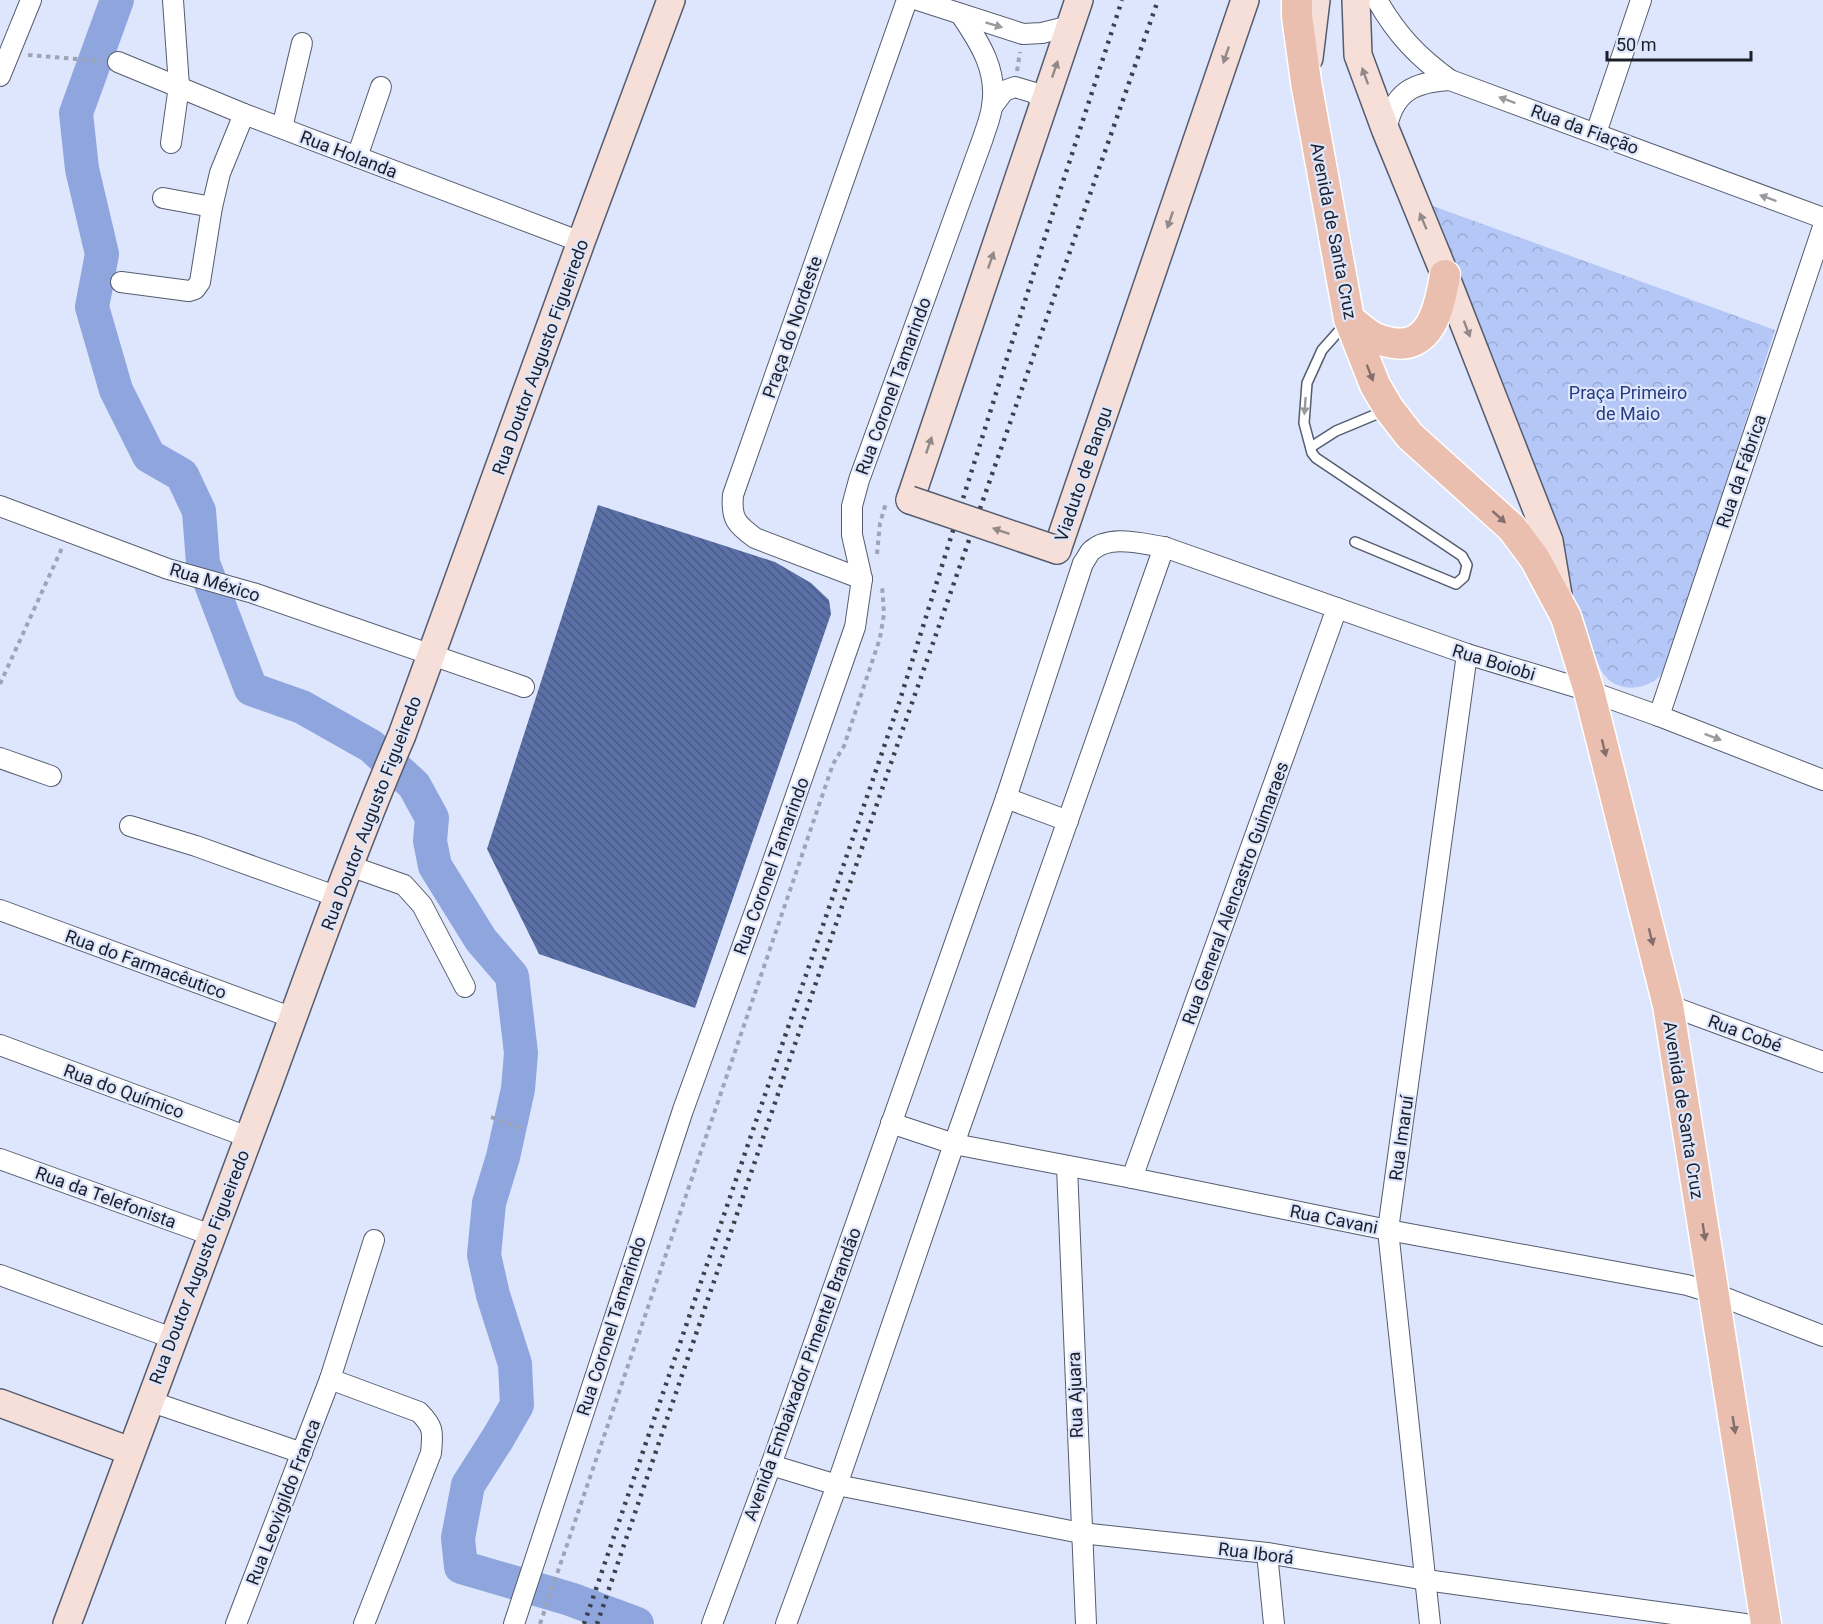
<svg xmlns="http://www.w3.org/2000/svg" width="1823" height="1624" font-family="Roboto,sans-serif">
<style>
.park{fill:url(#park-crowns)}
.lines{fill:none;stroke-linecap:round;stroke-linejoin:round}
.river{stroke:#8ea5de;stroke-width:34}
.building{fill:url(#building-back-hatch)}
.lane-casing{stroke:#555c6f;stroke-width:12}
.street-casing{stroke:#555c6f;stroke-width:22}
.secondary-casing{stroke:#555c6f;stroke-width:30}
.primary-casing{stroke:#fff;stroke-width:33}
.path{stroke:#9da4b5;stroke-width:4;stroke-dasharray:4.5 4.5;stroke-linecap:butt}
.lane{stroke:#fff;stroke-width:9}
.street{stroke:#fff;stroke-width:20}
.secondary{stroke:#f5dfd8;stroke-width:27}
.primary{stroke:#ebbfb0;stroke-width:30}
.rail{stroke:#3d414b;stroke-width:4.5;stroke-dasharray:3 6;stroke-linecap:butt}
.secondary-bridge-casing{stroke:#555c6f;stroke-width:30;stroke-linecap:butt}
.secondary-bridge{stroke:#f5dfd8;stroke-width:27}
.oneway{fill:#999a9e}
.oneway2{fill:#938988}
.oneway3{fill:#846f6c}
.labels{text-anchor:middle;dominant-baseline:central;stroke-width:4.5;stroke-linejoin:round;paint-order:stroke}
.street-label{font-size:18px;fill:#1c1f27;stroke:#dde6fc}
.park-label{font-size:18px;fill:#273c80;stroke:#dde6fc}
</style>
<defs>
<pattern id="park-crowns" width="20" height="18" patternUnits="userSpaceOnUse" patternTransform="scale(1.5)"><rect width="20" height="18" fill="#b4c7f6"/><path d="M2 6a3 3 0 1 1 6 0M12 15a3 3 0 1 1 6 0" fill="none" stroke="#9aaad3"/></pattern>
<pattern id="building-back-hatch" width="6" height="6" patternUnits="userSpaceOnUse" patternTransform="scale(1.5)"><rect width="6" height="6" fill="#5b70a6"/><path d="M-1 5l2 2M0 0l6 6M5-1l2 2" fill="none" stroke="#4a5b87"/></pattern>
</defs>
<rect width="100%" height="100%" fill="#dde6fc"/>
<path class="park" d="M1430,205L1775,330L1667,666C1657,688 1623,696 1606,677C1600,671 1597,660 1593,651Z"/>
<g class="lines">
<polyline class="river" points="117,0 76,113 82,169 102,254 92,307 116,390 149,456 182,475 199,511 203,563 251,689 302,707 371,746 414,785 432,818 430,841 435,866 481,940 512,976 521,1053 518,1089 503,1157 489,1203 484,1255 493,1295 515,1364 517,1405 498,1438 468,1485 458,1538 461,1567 570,1599 637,1624"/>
</g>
<polygon class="building" points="598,505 775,562 811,583 829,600 831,614 695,1008 539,954 487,849"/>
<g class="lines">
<g class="lane-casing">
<g id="lane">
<polyline points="1346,323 1322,350 1307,383 1304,423 1312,453 1316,458 1462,556 1467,565 1464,577 1456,584 1355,542"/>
<polyline points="1311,447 1336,431 1384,411"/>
</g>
</g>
<g class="street-casing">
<g id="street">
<polyline points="918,0 1023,34 1042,33 1070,26"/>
<path d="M1377,0C1397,35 1418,57 1450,80L1823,218"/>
<polyline points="118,62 244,114 581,242"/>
<polyline points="0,76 31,0"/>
<polyline points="992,107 1004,91 1015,87 1035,93 1040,100 1041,112"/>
<polyline points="282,128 302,43"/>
<path d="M1386,131C1393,92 1413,82 1450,80"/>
<polyline points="1596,133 1641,0"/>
<polyline points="171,143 179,86 173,0"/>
<polyline points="357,157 381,87"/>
<polyline points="163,198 212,207"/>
<polyline points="121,282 189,291 195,289 200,282 212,207 220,173 244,114"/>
<polyline points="0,506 168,569 253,593 524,687"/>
<polyline points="1164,547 1467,654 1589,691 1659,716 1823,780"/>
<path d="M862,579L755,538C736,524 731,519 733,495L907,0"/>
<polyline points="1659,716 1823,227"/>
<polyline points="0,758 51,776"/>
<polyline points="1006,798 1068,821"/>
<polyline points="130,826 196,846 338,897"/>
<polyline points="350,866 404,885 422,905 465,987"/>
<polyline points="0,910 293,1018"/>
<polyline points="1668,1005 1823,1062"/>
<polyline points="0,1045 248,1137"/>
<polyline points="891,1123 954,1144 1132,1178 1388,1230 1687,1285 1713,1293 1823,1336"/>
<polyline points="0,1159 211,1235"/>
<polyline points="1067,1167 1086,1624"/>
<polyline points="1132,1178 1337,608"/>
<polyline points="0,1275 172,1338"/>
<path d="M330,1379L419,1412C434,1427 433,1432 431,1453L364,1624"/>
<polyline points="149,1401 302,1453"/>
<polyline points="771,1465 837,1485 1081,1533 1267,1553 1426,1580 1745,1624"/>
<polyline points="1267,1553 1274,1624"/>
<polyline points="236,1624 330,1379 374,1240"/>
<path d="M514,1624L683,1110L765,884L855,627L862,579L852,535V506L859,480L983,138C986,128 991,117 992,106C998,71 980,43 961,15"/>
<path d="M712,1624L771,1465L1006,798L1083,563C1086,560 1088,554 1091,551C1110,534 1142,544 1164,547L954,1144L837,1485L786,1624"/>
<polyline points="1430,1624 1388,1230 1467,654"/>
</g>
</g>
<g class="secondary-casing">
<g id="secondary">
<polyline points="1356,0 1358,55 1386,131 1445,275 1549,541 1558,595"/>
<polyline points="1309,58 1316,0"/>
<polyline points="910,500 1079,0"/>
<polyline points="1057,550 1245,0"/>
<polyline points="0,1403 130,1451"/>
<path d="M67,1624C133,1443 201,1263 269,1083C312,966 353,849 402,735L581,242L671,0"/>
</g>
</g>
<g class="primary-casing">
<g id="primary">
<polyline points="1297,0 1297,16 1306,82 1349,319 1375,385 1389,409 1410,436 1512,528 1535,559 1566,617 1589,691 1668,1005 1766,1624"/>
<path d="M1349,319C1357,325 1366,334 1375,338C1379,340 1384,341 1388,342C1431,353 1440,306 1445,275"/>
</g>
</g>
<g class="path">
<polyline points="28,55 101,61"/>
<polyline points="1017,71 1020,52"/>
<polyline points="877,554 880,523 886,503"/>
<polyline points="0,684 62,548"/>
<polyline points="491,1117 523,1129"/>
<polyline points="540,1624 833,764 844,746 880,638 884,614 882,585"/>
</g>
<use href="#lane" class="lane"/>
<use href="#street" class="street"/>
<use href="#secondary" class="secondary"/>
<use href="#primary" class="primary"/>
<g class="rail">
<polyline points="584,1624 899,703 1045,237 1122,0"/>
<polyline points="597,1624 891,763 1158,0"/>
</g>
<g class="secondary-bridge-casing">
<polyline id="secondary-bridge" points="910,500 1057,550"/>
</g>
<use href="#secondary-bridge" class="secondary-bridge"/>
</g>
<defs><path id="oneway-solid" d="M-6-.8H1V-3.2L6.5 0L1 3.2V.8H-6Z" transform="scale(1.5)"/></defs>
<g class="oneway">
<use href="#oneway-solid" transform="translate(994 25) rotate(17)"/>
<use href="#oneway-solid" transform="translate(1507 100) rotate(-160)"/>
<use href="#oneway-solid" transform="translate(1768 198) rotate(-160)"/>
<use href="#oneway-solid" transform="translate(1305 406) rotate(94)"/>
<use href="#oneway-solid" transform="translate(1713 737) rotate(21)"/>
</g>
<g class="oneway2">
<use href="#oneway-solid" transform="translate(1226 55) rotate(109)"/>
<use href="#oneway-solid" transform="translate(1055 69) rotate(-71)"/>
<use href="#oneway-solid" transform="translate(1365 76) rotate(-110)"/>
<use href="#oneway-solid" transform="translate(1170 220) rotate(109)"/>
<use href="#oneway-solid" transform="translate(1423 221) rotate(-113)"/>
<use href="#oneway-solid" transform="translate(991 260) rotate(-71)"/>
<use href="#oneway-solid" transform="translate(1467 329) rotate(69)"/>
<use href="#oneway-solid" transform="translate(929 445) rotate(-71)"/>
<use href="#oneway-solid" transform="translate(1001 531) rotate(-161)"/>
</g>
<g class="oneway3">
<use href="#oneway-solid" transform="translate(1370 373) rotate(69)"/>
<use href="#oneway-solid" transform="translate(1499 517) rotate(42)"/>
<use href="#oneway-solid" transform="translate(1604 748) rotate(76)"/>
<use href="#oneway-solid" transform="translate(1651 937) rotate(76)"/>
<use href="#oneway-solid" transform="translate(1704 1232) rotate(81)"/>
<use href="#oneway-solid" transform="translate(1734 1425) rotate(81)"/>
</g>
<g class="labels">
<g class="street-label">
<text transform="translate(1585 129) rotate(20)">Rua da Fiação</text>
<text transform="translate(349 154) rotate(21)">Rua Holanda</text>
<text transform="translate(1334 231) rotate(79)">Avenida de Santa Cruz</text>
<text transform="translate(792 327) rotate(-71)">Praça do Nordeste</text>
<text transform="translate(540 357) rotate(-70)">Rua Doutor Augusto Figueiredo</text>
<text transform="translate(893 386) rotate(-70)">Rua Coronel Tamarindo</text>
<text transform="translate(1741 471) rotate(-71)">Rua da Fábrica</text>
<text transform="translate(1083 474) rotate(-71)">Viaduto de Bangu</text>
<text transform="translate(215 582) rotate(17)">Rua México</text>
<text transform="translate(1494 662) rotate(17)">Rua Boiobi</text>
<text transform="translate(371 813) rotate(-69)">Rua Doutor Augusto Figueiredo</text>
<text transform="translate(771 866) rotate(-70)">Rua Coronel Tamarindo</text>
<text transform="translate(1235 893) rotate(-70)">Rua General Alencastro Guimaraes</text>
<text transform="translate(146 964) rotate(20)">Rua do Farmacêutico</text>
<text transform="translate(1745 1033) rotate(20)">Rua Cobé</text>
<text transform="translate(124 1091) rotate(20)">Rua do Químico</text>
<text transform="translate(1684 1110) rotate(81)">Avenida de Santa Cruz</text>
<text transform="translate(1401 1138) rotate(-82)">Rua Imaruí</text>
<text transform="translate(106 1197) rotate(20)">Rua da Telefonista</text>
<text transform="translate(1334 1219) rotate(11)">Rua Cavani</text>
<text transform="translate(199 1267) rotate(-69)">Rua Doutor Augusto Figueiredo</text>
<text transform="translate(611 1326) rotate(-72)">Rua Coronel Tamarindo</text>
<text transform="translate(802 1374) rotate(-70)">Avenida Embaixador Pimentel Brandão</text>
<text transform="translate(1075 1395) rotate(-92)">Rua Ajuara</text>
<text transform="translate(283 1502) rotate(-69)">Rua Leovigildo Franca</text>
<text transform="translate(1256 1553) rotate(7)">Rua Iborá</text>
</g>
<g class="park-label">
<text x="1628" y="392">Praça Primeiro<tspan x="1628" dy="21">de Maio</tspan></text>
</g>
</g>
<path d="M1607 51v9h144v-9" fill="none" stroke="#1c1f27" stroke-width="3"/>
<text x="1616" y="51" font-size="18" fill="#1c1f27" stroke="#dde6fc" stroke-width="4.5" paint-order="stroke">50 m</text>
</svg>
